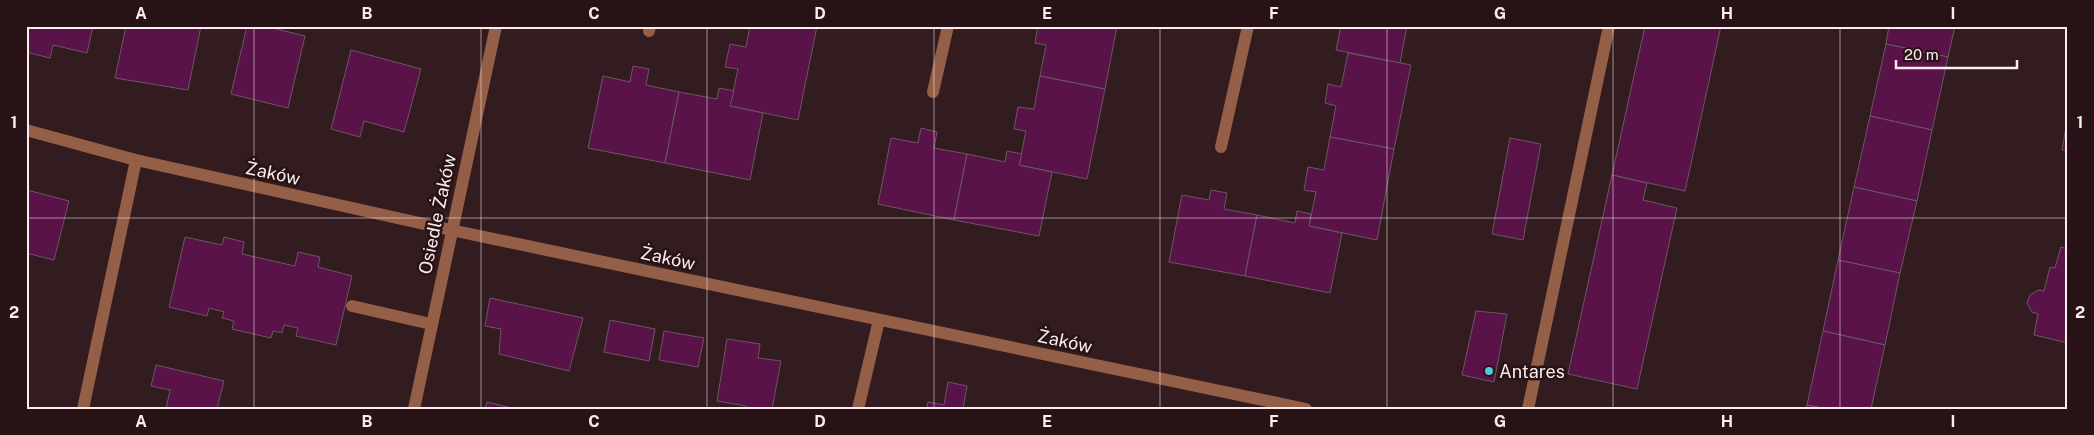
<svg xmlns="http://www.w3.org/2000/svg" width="2094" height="435" font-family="'Public Sans',sans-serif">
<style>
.building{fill:#5a1348;stroke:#6b5664}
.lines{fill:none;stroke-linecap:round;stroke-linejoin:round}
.service{stroke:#955e47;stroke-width:12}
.minor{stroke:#955e47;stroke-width:12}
.grid{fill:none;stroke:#fceced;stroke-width:1;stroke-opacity:0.55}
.poi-dot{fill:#56c9e1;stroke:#271315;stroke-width:2}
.labels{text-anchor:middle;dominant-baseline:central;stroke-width:5;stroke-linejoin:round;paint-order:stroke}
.street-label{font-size:18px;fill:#fceced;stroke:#271315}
.poi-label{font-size:18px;fill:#fceced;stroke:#271315;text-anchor:start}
.neatline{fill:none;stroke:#fceced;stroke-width:2}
.grid-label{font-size:16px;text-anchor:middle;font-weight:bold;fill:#fceced}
</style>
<rect width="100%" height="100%" fill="#321c1f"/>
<g class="building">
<polygon points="26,26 93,26 87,53 53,45 50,58 26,52"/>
<polygon points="126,26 201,26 188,90 115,78"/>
<polygon points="247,26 265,26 305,36 288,108 231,94"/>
<polygon points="750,26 817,26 798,120 730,106 738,69 725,67 730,44 746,47"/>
<polygon points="1038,26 1117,26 1105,89 1040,76 1046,45 1035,43"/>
<polygon points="1341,26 1407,26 1400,63 1336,50"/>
<polygon points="1645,26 1721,26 1685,191 1612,175"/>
<polygon points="1889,26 1955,26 1948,57 1886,44"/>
<polygon points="1886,44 1948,57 1932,130 1870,116"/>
<polygon points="351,50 421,69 404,132 364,121 360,137 331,129"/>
<polygon points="1348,53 1411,65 1394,149 1330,137 1336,106 1325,103 1328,84 1341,87"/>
<polygon points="633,66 649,69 646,85 679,92 665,163 588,148 603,76 630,82"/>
<polygon points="1040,76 1105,89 1087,179 1019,165 1026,131 1014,129 1018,107 1034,109"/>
<polygon points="719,88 734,91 730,106 763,113 750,180 665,163 679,92 717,99"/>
<polygon points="1870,116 1932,130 1917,201 1854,187"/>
<polygon points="2068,116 2068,151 2062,150"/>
<polygon points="921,128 937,132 934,148 967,154 954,220 878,204 891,138 918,143"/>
<polygon points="1330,137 1394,149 1377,240 1309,226 1316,192 1304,190 1308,167 1324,170"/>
<polygon points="1510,138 1541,144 1523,240 1492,234"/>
<polygon points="1007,151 1022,154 1019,165 1052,172 1039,236 954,220 967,154 1005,162"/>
<polygon points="1612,175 1647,183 1643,200 1677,208 1637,389 1568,374"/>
<polygon points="26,182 29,183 27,190 69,201 54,260 26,253"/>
<polygon points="1854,187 1917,201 1900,273 1838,260"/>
<polygon points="1211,190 1227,193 1224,209 1257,215 1245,276 1169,262 1182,195 1209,200"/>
<polygon points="1297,211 1311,214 1309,226 1342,233 1330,293 1245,276 1257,215 1295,223"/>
<polygon points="185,237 222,245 224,237 244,242 242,254 295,266 298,252 320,257 318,267 352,276 336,345 296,336 298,328 284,325 282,333 273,331 271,338 232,329 234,321 222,318 224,312 209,308 207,316 169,307"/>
<polygon points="2061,247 2068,249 2068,343 2034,335 2038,314 2032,312 2027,303 2030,295 2038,290 2044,291 2050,267 2055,268"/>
<polygon points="1838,260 1900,273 1885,345 1823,331"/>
<polygon points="490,298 583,318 569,371 499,354 501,329 485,326"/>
<polygon points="1476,311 1507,314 1494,382 1462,375"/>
<polygon points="610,320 655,329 649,361 604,352"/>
<polygon points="664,331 704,338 698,367 659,360"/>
<polygon points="1823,331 1885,345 1871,409 1827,409 1807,405"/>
<polygon points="727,339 760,344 758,358 781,361 772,409 746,409 746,406 717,401"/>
<polygon points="156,365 224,381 217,409 166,409 170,390 151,386"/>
<polygon points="948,382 967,386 963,409 927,409 928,402 944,405"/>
<polygon points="487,402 516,409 485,409"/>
<polygon points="1807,405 1827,409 1806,409"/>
</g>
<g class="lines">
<polyline class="service" points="352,306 431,324"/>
<g class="minor">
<polyline points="649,31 650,26"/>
<polyline points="933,92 948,26"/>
<polyline points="26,130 136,160 451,230 1306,409"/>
<polyline points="1221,147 1248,26"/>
<polyline points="83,409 136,160"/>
<polyline points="414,409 496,26"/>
<polyline points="858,409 879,320"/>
<polyline points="1528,409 1609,26"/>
</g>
</g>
<path class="grid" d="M254,26V409M481,26V409M707,26V409M934,26V409M1160,26V409M1387,26V409M1613,26V409M1840,26V409M26,218H2068"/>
<circle class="poi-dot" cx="1489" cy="371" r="5"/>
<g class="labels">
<g class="street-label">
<text transform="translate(273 173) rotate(12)">Żaków</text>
<text transform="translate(437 214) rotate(-78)">Osiedle Żaków</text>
<text transform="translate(668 258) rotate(12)">Żaków</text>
<text transform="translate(1065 341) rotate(12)">Żaków</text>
</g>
<g class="poi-label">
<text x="1499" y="371">Antares</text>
</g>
</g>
<rect width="2094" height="435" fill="none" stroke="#271315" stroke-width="55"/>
<path d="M1896 60v8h121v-8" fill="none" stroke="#fceced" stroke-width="2.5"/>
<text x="1904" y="60" font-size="15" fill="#fceced" stroke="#271315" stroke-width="4" paint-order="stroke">20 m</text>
<rect x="28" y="28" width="2038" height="380" class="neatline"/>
<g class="grid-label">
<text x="141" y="19">A</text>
<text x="367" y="19">B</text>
<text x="594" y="19">C</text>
<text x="820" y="19">D</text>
<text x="1047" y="19">E</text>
<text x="1274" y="19">F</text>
<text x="1500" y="19">G</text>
<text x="1727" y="19">H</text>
<text x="1953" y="19">I</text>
<text x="14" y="128">1</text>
<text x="2080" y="128">1</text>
<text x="14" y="318">2</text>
<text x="2080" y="318">2</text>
<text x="141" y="427">A</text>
<text x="367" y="427">B</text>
<text x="594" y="427">C</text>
<text x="820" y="427">D</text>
<text x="1047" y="427">E</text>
<text x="1274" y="427">F</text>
<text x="1500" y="427">G</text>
<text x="1727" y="427">H</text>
<text x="1953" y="427">I</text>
</g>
</svg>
